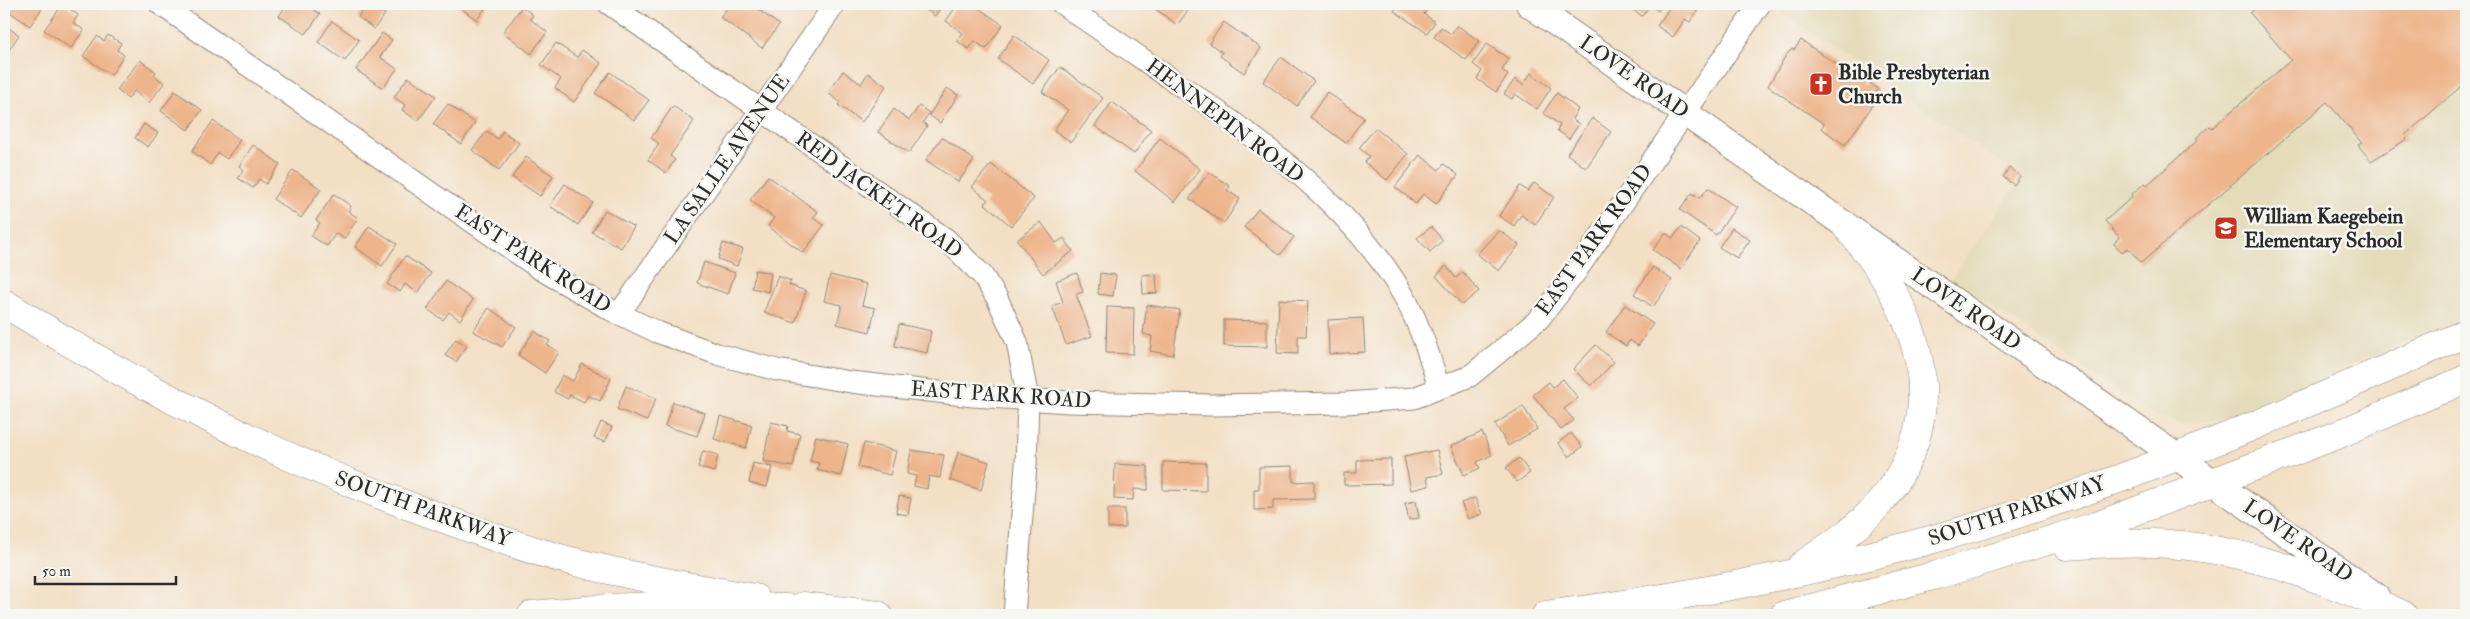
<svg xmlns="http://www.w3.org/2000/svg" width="2470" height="619" font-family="'IM FELL Double Pica',serif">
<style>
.built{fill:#e4dbba}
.building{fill:#eeb48a}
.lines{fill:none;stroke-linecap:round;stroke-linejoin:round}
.minor-casing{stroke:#8f8578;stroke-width:23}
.tertiary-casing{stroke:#8f8578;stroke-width:28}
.secondary-casing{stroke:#8f8578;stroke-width:29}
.motorway-casing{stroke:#8f8578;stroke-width:29}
.minor{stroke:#fff;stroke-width:21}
.tertiary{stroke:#fff;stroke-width:26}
.secondary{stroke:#fff;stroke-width:28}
.motorway{stroke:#fff;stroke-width:28}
.labels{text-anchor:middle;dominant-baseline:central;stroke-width:5;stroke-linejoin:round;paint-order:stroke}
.poi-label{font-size:21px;font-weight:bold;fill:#2b2b2b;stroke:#f6f6f2;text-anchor:start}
.street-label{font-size:21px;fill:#2b2b2b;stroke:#f6f6f2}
</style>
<rect width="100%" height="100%" fill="#f6f6f2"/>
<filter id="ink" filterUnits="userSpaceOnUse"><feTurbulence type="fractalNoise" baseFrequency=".02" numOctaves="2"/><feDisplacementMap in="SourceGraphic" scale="10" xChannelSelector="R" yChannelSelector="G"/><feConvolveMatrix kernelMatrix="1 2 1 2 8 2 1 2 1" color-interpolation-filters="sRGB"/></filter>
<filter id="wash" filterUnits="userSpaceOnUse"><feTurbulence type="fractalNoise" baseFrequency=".0096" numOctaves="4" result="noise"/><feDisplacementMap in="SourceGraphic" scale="20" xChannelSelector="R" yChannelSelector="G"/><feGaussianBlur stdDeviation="1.12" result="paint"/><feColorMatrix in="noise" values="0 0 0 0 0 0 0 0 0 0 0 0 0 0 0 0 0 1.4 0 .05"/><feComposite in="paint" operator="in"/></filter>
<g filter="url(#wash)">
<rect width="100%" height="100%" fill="#f3dfc4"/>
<polygon class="built" points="1780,4 2466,4 2466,315 2232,416 2205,422 2181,424 2161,418 2142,408 1951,279 2022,177 1782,13"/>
<g id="blocks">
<g class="building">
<polygon points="4,4 45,4 30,26 4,8"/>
<polygon points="63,4 78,15 73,23 84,30 71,48 44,30"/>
<polygon points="287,4 318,4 314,10 320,14 306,34 279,16"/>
<polygon points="368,4 385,14 374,29 358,17"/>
<polygon points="455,4 488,4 477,20"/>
<polygon points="730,4 757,4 755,7 779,25 762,48 720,17"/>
<polygon points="918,4 943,4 935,16"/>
<polygon points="958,4 973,4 1003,25 986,49 975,41 969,49 957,41 963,33 946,21"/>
<polygon points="1149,4 1193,4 1177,25"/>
<polygon points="1399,4 1427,4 1430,6 1424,14 1435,22 1427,33 1394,11"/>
<polygon points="1624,4 1663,4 1658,11 1650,5 1642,16"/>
<polygon points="1672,4 1702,4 1690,22 1685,19 1673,37 1657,26"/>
<polygon points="2261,4 2466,4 2466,82 2404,136 2407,139 2371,161 2358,145 2362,143 2327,102 2141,263 2128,248 2122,252 2114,244 2119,237 2105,221 2132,197 2131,195 2145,183 2147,185 2198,140 2196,138 2210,126 2212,128 2291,60 2250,13"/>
<polygon points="522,7 533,15 530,19 547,32 531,54 503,32"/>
<polygon points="332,21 359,40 345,61 318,42"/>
<polygon points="1224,22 1261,48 1244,73 1220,56 1222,52 1209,43"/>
<polygon points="4,25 19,35 7,53 4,51"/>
<polygon points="1457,25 1479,41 1466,60 1434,37 1441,27 1451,34"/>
<polygon points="382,33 392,40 380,57 397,69 383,88 356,70"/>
<polygon points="108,35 121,43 117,50 124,55 111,75 83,56 97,36 104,41"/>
<polygon points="1014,35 1049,60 1033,84 998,59"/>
<polygon points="1801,40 1865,84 1867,81 1878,89 1876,93 1880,95 1845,145 1821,128 1824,124 1768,86 1786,55 1792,49 1794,50"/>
<polygon points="556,43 577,57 582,50 601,63 574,102 555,88 561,79 541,65"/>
<polygon points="1487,44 1509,59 1502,70 1508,75 1496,92 1477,79 1482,71 1473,64"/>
<polygon points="1281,57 1314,81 1297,106 1263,82"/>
<polygon points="140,60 156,72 154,75 164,83 149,103 134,91 128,99 117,90"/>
<polygon points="1060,67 1103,98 1071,142 1054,130 1068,110 1042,92"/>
<polygon points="843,71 861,84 868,73 886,86 862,122 838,105 840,102 828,93"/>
<polygon points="610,72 649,100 634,120 595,93"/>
<polygon points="1531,73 1551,88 1537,109 1515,94 1512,99 1504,94 1515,79 1523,85"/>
<polygon points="408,77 436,96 418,121 402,110 405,105 394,97"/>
<polygon points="947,88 958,95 940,123 929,115"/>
<polygon points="175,91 202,110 188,130 161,111"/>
<polygon points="1327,92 1364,118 1346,143 1310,117"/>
<polygon points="1557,93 1578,109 1572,119 1579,124 1569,139 1557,130 1560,125 1543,113"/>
<polygon points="1112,102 1151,130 1134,154 1095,126"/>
<polygon points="448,104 475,123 461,144 433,124"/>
<polygon points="673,106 694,121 670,156 675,160 666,173 648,160 659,144 651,138"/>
<polygon points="919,106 929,113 923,122 927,126 909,153 878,132 894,109 909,120"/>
<polygon points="1592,118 1611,132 1586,168 1567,154"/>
<polygon points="213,121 240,140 227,159 218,153 210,165 192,151"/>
<polygon points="144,124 158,133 148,147 135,138"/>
<polygon points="1375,128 1408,154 1387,180 1364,162 1369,156 1359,148"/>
<polygon points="487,131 498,139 503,131 519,143 499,170 472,150"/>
<polygon points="942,137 974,160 958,182 926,160"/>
<polygon points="1160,138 1200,169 1175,202 1135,171"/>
<polygon points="253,145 280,164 266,184 259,179 253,188 238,178 244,170 239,166"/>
<polygon points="1420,155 1439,170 1444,164 1458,175 1436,204 1423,194 1416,204 1395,187"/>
<polygon points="526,157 553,176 540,196 512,177"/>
<polygon points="991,164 1034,198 1011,226 985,204 988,200 972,187"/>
<polygon points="2009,168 2020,176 2014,185 2003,177"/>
<polygon points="293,170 321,189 301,218 273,199"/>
<polygon points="1209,172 1230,186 1227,190 1240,199 1224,223 1189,199"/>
<polygon points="768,176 818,212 813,218 824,225 803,253 768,226 774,218 750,200"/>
<polygon points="1534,183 1554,197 1535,225 1521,215 1514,226 1499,216 1520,186 1528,191"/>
<polygon points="565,184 593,203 578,225 550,206"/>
<polygon points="1708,188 1736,207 1716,235 1680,210 1692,193 1700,198"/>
<polygon points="334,194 351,206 348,211 358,218 344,239 336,233 327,246 311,236 320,223 316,220"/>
<polygon points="1258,209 1294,237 1280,255 1244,227"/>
<polygon points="605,210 634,227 621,248 592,232"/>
<polygon points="1041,222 1056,243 1064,238 1073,251 1043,274 1017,240"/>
<polygon points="369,226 397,244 382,266 355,247"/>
<polygon points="1431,227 1443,240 1430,252 1417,238"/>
<polygon points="1681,227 1700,241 1681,269 1653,250 1665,233 1673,238"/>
<polygon points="1732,228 1750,240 1737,258 1719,247"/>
<polygon points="1499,230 1519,245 1499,271 1477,254"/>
<polygon points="723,243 743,249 737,266 718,259"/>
<polygon points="405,256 431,273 418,293 405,284 400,292 387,284"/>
<polygon points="704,262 735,273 728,294 697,283"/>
<polygon points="1446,266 1456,278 1463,272 1479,291 1462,305 1436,276"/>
<polygon points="1653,267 1672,280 1653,307 1634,294"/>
<polygon points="755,270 771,273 768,292 752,288"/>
<polygon points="1077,273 1083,292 1076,294 1092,336 1066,345 1052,306 1063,302 1056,281"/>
<polygon points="1100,273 1116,275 1113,296 1098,294"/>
<polygon points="1156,274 1157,293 1143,294 1142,275"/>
<polygon points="830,275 867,284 862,305 875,308 870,332 837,324 842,305 824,301"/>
<polygon points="778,276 791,281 789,285 806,291 795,323 764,312"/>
<polygon points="446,281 473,300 460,320 449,312 443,320 427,309"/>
<polygon points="1279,299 1308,301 1306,336 1298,336 1298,354 1277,353"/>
<polygon points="1147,305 1180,310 1173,355 1150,351 1152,336 1143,334"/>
<polygon points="1625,305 1653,324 1638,346 1630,340 1626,346 1606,332"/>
<polygon points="1107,307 1134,308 1133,354 1106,353"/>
<polygon points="489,308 516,327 502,347 473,331"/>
<polygon points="1363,318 1365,352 1329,354 1328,320"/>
<polygon points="1224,320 1267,321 1267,347 1224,346"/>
<polygon points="899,324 931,331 927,353 895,346"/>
<polygon points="534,331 550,341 547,345 559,352 545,373 518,355"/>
<polygon points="456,339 467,346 456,362 445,355"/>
<polygon points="1596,345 1614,362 1591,386 1573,369"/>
<polygon points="582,364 611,379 600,401 588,395 584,402 570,395 568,399 554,392 562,375 573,381"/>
<polygon points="1563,379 1578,398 1564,409 1574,420 1561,430 1533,395 1549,382 1553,387"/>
<polygon points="626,386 656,398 647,421 617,409"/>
<polygon points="673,402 705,413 697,436 665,426"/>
<polygon points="1523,406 1537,429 1508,446 1495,424"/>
<polygon points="720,416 752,425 746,448 714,439"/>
<polygon points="601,422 612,427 605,442 594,438"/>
<polygon points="771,422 788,426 787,431 800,434 793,467 763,461"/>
<polygon points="1482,432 1492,455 1477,462 1480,468 1464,475 1451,446"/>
<polygon points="1571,433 1582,447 1569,457 1558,443"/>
<polygon points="816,436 848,444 841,476 817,470 819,463 810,461"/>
<polygon points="864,443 896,451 890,475 858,467"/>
<polygon points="911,450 944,455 940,478 929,476 927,489 914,486 916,476 907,474"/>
<polygon points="1437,450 1443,474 1427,477 1429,486 1411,490 1404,457"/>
<polygon points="703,451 718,455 714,472 698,467"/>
<polygon points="958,452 989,462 981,490 950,480"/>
<polygon points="1519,458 1530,473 1517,482 1506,468"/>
<polygon points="1391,459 1391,484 1344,485 1344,473 1357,473 1357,460"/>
<polygon points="1163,462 1206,463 1206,491 1163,490"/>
<polygon points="753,463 772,467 767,487 749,483"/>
<polygon points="1115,464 1148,466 1148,490 1134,489 1133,500 1114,499"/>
<polygon points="1293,466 1293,482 1314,481 1314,499 1273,500 1273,509 1254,510 1254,489 1259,489 1259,467"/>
<polygon points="899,496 911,498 908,515 896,513"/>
<polygon points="1475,498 1482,514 1468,519 1461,503"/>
<polygon points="1416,501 1419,518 1409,520 1405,503"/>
<rect x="1108" y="509" width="17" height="19"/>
</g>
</g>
</g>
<g filter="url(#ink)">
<use href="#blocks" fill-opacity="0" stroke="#8f8578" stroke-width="1"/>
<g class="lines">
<g class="minor-casing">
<g id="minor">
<polyline points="160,4 540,269 611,310 657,332 717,354 777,370 851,382 973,396 1069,402 1211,405 1346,403 1414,398 1470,376 1539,319 1575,273 1760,4"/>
<polyline points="609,4 946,239 982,275 997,298 1017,342 1028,399 1026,465 1014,615"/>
<path d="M1062,4C1104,32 1145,61 1187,90C1264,143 1342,200 1394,280C1416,313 1428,350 1439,388"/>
<polyline points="619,314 835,4"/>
</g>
</g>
<g class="tertiary-casing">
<polyline id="tertiary" points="1529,4 2376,596"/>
</g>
<g class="secondary-casing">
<g id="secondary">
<path d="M4,303C135,385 267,453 412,507C466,527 520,548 575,562C634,577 695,588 755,598"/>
<path d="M2067,546C2095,544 2125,541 2154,543C2242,547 2324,578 2403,615"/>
<path d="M1801,566C1827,548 1857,529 1878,505C1959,410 1917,308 1845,225"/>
<polyline points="803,606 878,615"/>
<path d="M1546,615C1712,594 1879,560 2039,507C2185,458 2326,396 2466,333"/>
<polyline points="1784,615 1937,575 2096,526 2335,436 2466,379"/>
</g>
</g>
<g class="motorway-casing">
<polyline id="motorway" points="532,615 608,608 696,604 827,610"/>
</g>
<use href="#minor" class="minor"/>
<use href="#tertiary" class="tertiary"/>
<use href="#secondary" class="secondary"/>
<use href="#motorway" class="motorway"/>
</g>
</g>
<defs>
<g id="church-square" transform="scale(1.25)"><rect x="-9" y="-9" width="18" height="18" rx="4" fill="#c8321e" stroke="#f6f6f2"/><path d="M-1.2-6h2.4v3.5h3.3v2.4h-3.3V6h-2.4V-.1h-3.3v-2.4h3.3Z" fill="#fff"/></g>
<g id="school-square" transform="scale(1.25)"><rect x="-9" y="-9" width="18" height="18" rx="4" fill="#c8321e" stroke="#f6f6f2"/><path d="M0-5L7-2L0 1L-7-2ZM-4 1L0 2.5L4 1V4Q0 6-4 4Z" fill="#fff"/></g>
</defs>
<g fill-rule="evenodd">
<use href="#church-square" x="1821" y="84"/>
<use href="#school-square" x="2226" y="228"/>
</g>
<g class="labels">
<g class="poi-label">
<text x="1838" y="72">Bible Presbyterian<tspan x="1838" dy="24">Church</tspan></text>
<text x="2244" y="216">William Kaegebein<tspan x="2244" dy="24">Elementary School</tspan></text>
</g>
<g class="street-label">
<text transform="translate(1634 77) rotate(35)">LOVE ROAD</text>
<text transform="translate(1225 121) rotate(37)">HENNEPIN ROAD</text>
<text transform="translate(727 159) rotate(-55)">LA SALLE AVENUE</text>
<text transform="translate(879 195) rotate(36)">RED JACKET ROAD</text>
<text transform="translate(1594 240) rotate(-54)">EAST PARK ROAD</text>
<text transform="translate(533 259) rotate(33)">EAST PARK ROAD</text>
<text transform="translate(1966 309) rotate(35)">LOVE ROAD</text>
<text transform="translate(1001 395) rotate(4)">EAST PARK ROAD</text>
<text transform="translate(423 509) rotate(20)">SOUTH PARKWAY</text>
<text transform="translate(2017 511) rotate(-18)">SOUTH PARKWAY</text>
<text transform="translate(2298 541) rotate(35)">LOVE ROAD</text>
</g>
</g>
<rect width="2470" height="619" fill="none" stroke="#f6f6f2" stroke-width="20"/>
<path d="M35 576v8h141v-8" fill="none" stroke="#2b2b2b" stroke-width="2.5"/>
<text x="42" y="576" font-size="15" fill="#2b2b2b" stroke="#f6f6f2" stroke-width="4" paint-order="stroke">50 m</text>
</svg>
